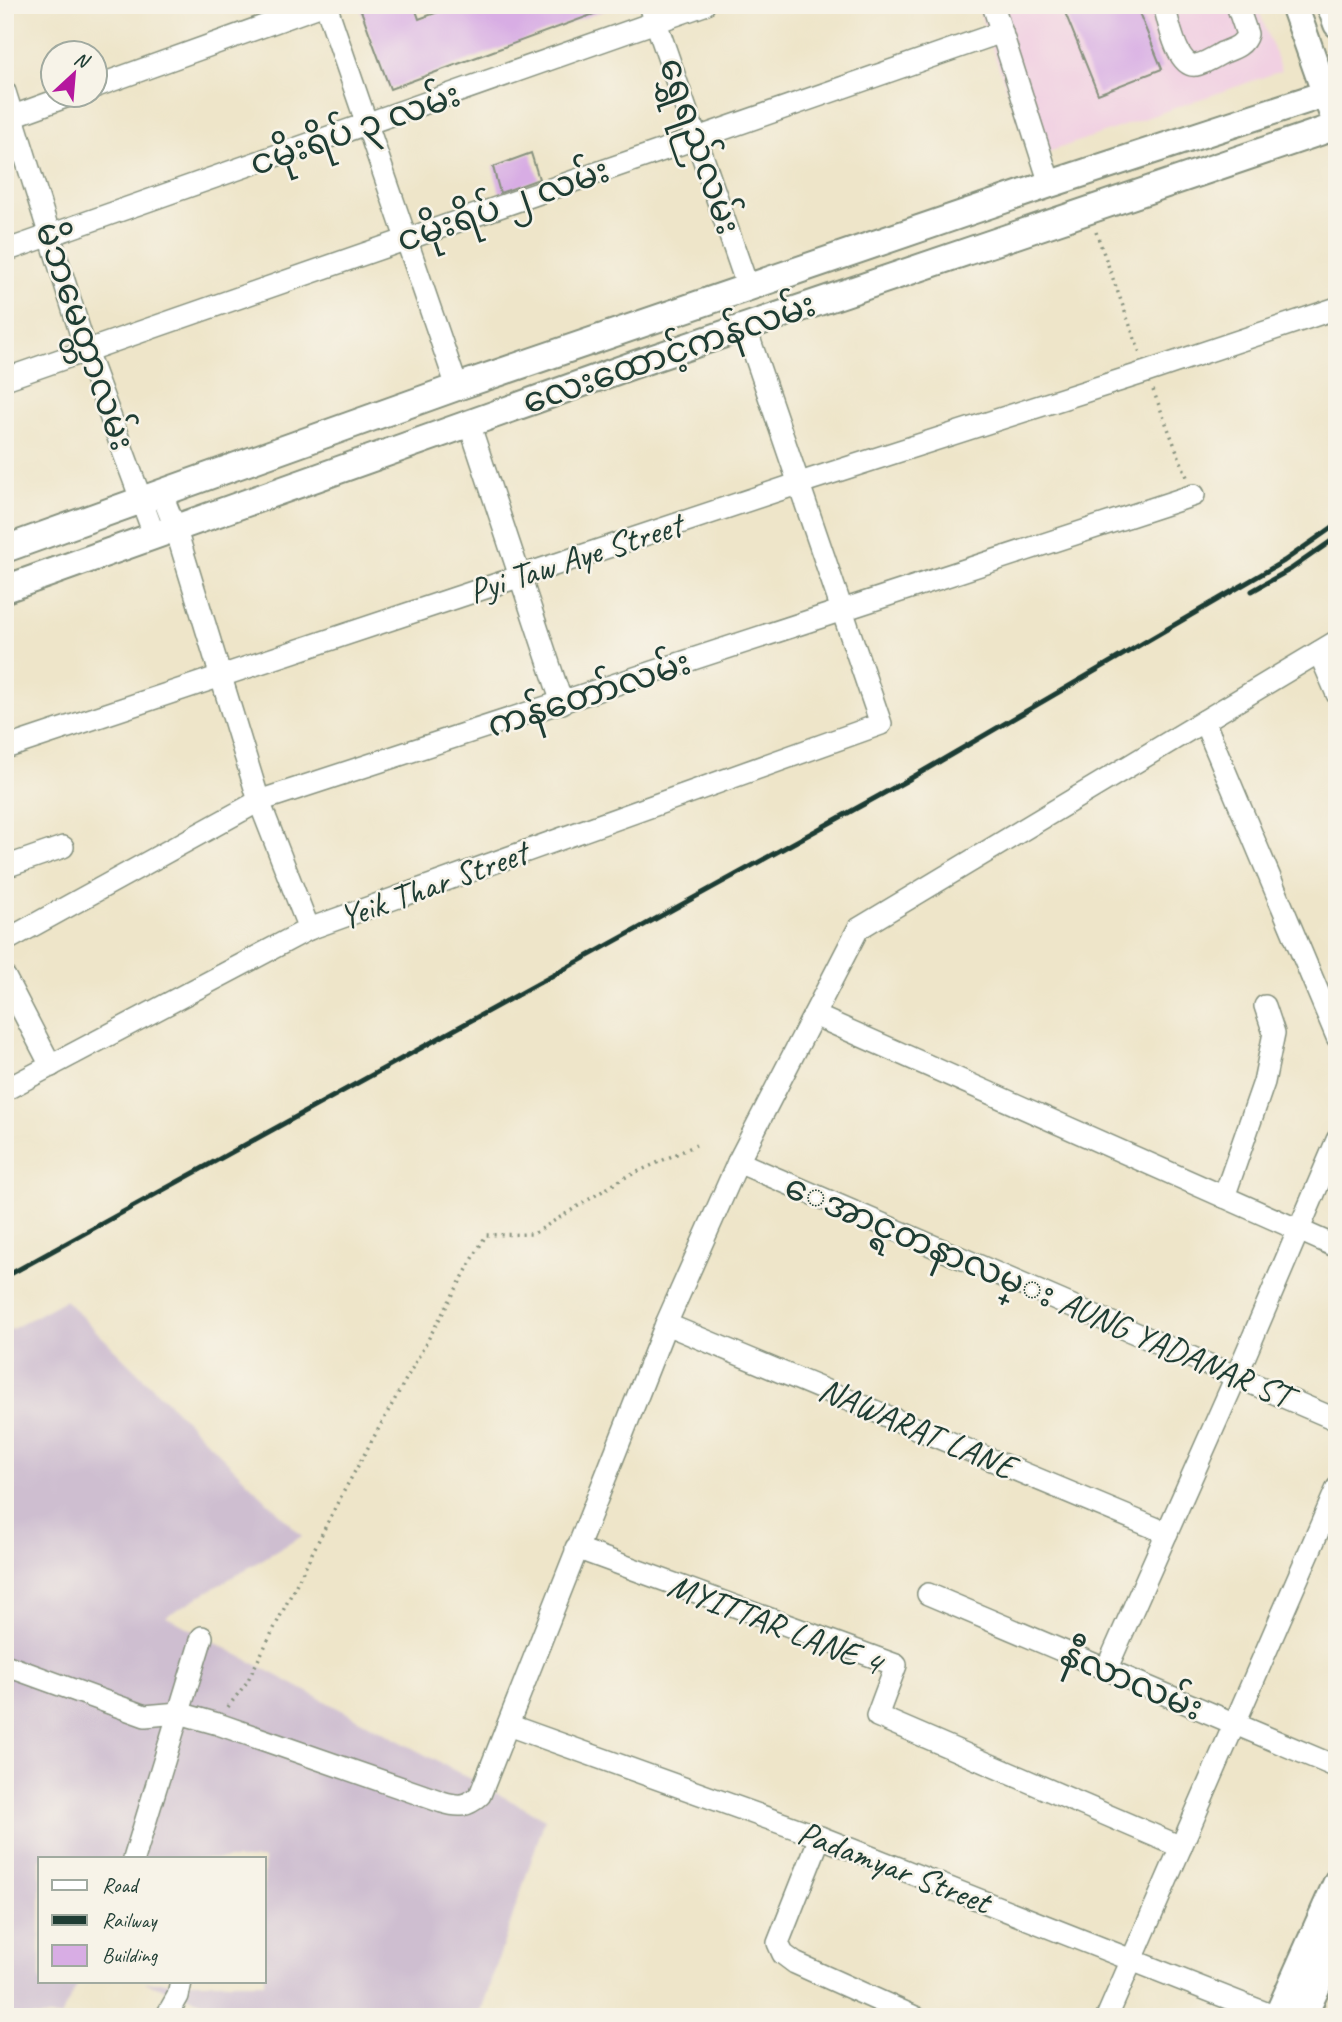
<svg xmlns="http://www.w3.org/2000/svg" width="1342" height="2022" font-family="Caveat,'Noto Sans Myanmar',sans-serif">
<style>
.built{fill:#f1d0e2}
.industrial{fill:#cebed0}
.building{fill:#d8ade4}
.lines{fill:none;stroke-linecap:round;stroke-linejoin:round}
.minor-casing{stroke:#86917e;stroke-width:24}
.major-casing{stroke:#86917e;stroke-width:30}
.path{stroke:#86917e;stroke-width:3.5;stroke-dasharray:2 5;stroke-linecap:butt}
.minor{stroke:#fff;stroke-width:21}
.major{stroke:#fff;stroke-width:26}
.rail{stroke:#1f3d34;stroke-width:5}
.labels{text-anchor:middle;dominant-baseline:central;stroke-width:5;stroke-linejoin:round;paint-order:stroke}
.street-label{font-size:35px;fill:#1f3d34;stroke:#f7f3e8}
</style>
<rect width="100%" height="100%" fill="#f7f3e8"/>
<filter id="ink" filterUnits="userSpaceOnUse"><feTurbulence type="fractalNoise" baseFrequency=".0143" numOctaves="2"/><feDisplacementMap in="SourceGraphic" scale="14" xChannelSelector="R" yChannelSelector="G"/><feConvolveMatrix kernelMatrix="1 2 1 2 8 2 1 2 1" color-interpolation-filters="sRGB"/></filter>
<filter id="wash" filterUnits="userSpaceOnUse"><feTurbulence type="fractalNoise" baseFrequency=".00686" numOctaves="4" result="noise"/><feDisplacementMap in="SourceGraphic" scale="28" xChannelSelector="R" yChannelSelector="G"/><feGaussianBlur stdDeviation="1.57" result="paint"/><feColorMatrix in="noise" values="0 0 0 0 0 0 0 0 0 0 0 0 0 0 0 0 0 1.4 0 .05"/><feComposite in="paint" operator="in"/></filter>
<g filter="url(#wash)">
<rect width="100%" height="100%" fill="#eee5c9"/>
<polygon class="built" points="977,5 1257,5 1281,71 1031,158"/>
<polygon class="industrial" points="65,1300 302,1536 166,1616 545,1819 479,2017 249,2017 144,1982 264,1982 264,1859 40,1859 40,1982 79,1982 60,2017 5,2017 5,1333"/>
<g id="blocks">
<g class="building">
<polygon points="359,5 414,5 419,19 457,5 613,7 390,89"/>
<polygon points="1062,5 1136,5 1162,69 1098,94"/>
<polygon points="531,153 539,179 500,193 493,167"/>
</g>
</g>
</g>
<g filter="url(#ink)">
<use href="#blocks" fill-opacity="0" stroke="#86917e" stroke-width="2"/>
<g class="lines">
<g class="minor-casing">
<g id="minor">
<polyline points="326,5 457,387"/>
<polyline points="650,5 748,288"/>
<polyline points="993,5 1050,184"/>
<path d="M1164,5C1168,20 1177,68 1196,65C1204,64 1215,57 1222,53C1232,49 1244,46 1247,34L1237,5"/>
<polyline points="94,87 322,5"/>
<polyline points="5,92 86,351 155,537"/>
<polyline points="5,119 74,94"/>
<polyline points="5,251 704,5"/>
<polyline points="5,379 1002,32"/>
<polyline points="469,423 562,703"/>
<polyline points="161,492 176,530 259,801 309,929"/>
<polyline points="1319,652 1337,694"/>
<polyline points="1204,721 1337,1037"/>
<polyline points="5,748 800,483 1146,372 1337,308"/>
<polyline points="5,867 63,847"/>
<polyline points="5,941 259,801 1194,495"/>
<polyline points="5,977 51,1066"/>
<polyline points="814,1015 1337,1247"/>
<polyline points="5,1090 309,929 881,724 745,326"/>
<polyline points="738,1162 1337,1420"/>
<polyline points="1224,1197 1264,1082 1274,1033 1265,1006"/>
<polyline points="666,1324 1167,1533"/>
<polyline points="576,1548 896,1665 877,1716 1181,1847"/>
<polyline points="928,1594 1337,1767"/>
<path d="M5,1665L145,1716L179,1713L218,1724L442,1802C459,1807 467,1807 480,1795L666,1324L738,1162L858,929L1337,641"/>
<polyline points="1106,1670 1236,1377 1337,1140"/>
<polyline points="508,1725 820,1837 1276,2017"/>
<polyline points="820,1837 778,1943 783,1954 795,1963 915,2017"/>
<polyline points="134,1859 202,1637"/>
<polyline points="166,2017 178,1996 181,1982"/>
<polyline points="1107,2017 1337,1488"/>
</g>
</g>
<g class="major-casing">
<g id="major">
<polyline points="1294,5 1332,112"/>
<polyline points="1330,5 1337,24"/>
<polyline points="5,549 457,387 1050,184 1337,90"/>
<polyline points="5,589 636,364 1337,126"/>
<polyline points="1277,2017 1337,1882"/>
<polyline points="1303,2017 1337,1942"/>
</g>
</g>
<g class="path">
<polyline points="1096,232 1140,353"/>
<polyline points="1153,390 1187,477"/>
<polyline points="228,1707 247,1682 339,1500 486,1235 533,1234 622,1179 696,1145"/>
</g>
<use href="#minor" class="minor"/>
<use href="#major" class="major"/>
<g class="rail">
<polyline points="1252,591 1291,569 1337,537"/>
<polyline points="5,1277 906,781 1284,561 1337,524"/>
</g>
</g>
</g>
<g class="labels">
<g class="street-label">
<text transform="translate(355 129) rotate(-19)">ငမိုးရိပ် ၃ လမ်း</text>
<text transform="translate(700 146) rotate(71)">ရွှေရည်လမ်း</text>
<text transform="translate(503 205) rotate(-19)">ငမိုးရိပ် ၂ လမ်း</text>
<text transform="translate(85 336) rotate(71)">မိဘမေတ္တာလမ်း</text>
<text transform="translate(669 353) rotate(-19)">လေးထောင့်ကန်လမ်း</text>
<text transform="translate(575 558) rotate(-18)">Pyi Taw Aye Street</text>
<text transform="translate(589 694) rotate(-18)">ကန်တော်လမ်း</text>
<text transform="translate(433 885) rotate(-20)">Yeik Thar Street</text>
<text transform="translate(1038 1291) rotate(23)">ေအာင္ရတနာလမ္း AUNG YADANAR ST</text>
<text transform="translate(917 1428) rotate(23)">NAWARAT LANE</text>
<text transform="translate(775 1624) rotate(21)">MYITTAR LANE 4</text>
<text transform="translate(1132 1681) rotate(23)">နီလာလမ်း</text>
<text transform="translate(894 1867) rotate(21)">Padamyar Street</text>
</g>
</g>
<rect width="1342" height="2022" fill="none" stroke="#f7f3e8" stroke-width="28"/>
<rect x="38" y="1857" width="228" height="126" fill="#f7f3e8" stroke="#a1aaa0" stroke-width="2"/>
<rect x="52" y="1880" width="35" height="10" fill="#ffffff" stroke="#a1aaa0" stroke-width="2"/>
<text x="102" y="1892" font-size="21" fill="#1f3d34">Road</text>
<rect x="52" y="1915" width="35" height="10" fill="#1f3d34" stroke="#a1aaa0" stroke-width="2"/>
<text x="102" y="1927" font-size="21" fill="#1f3d34">Railway</text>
<rect x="52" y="1945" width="35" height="21" fill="#d8ade4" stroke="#a1aaa0" stroke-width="2"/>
<text x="102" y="1962" font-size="21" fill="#1f3d34">Building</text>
<g transform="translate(74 74) rotate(26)"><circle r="33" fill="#f7f3e8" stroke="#a1aaa0" stroke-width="2"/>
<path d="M0-5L12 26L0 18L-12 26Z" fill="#b5179e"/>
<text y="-10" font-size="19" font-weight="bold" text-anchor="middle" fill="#1f3d34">N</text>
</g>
</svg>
